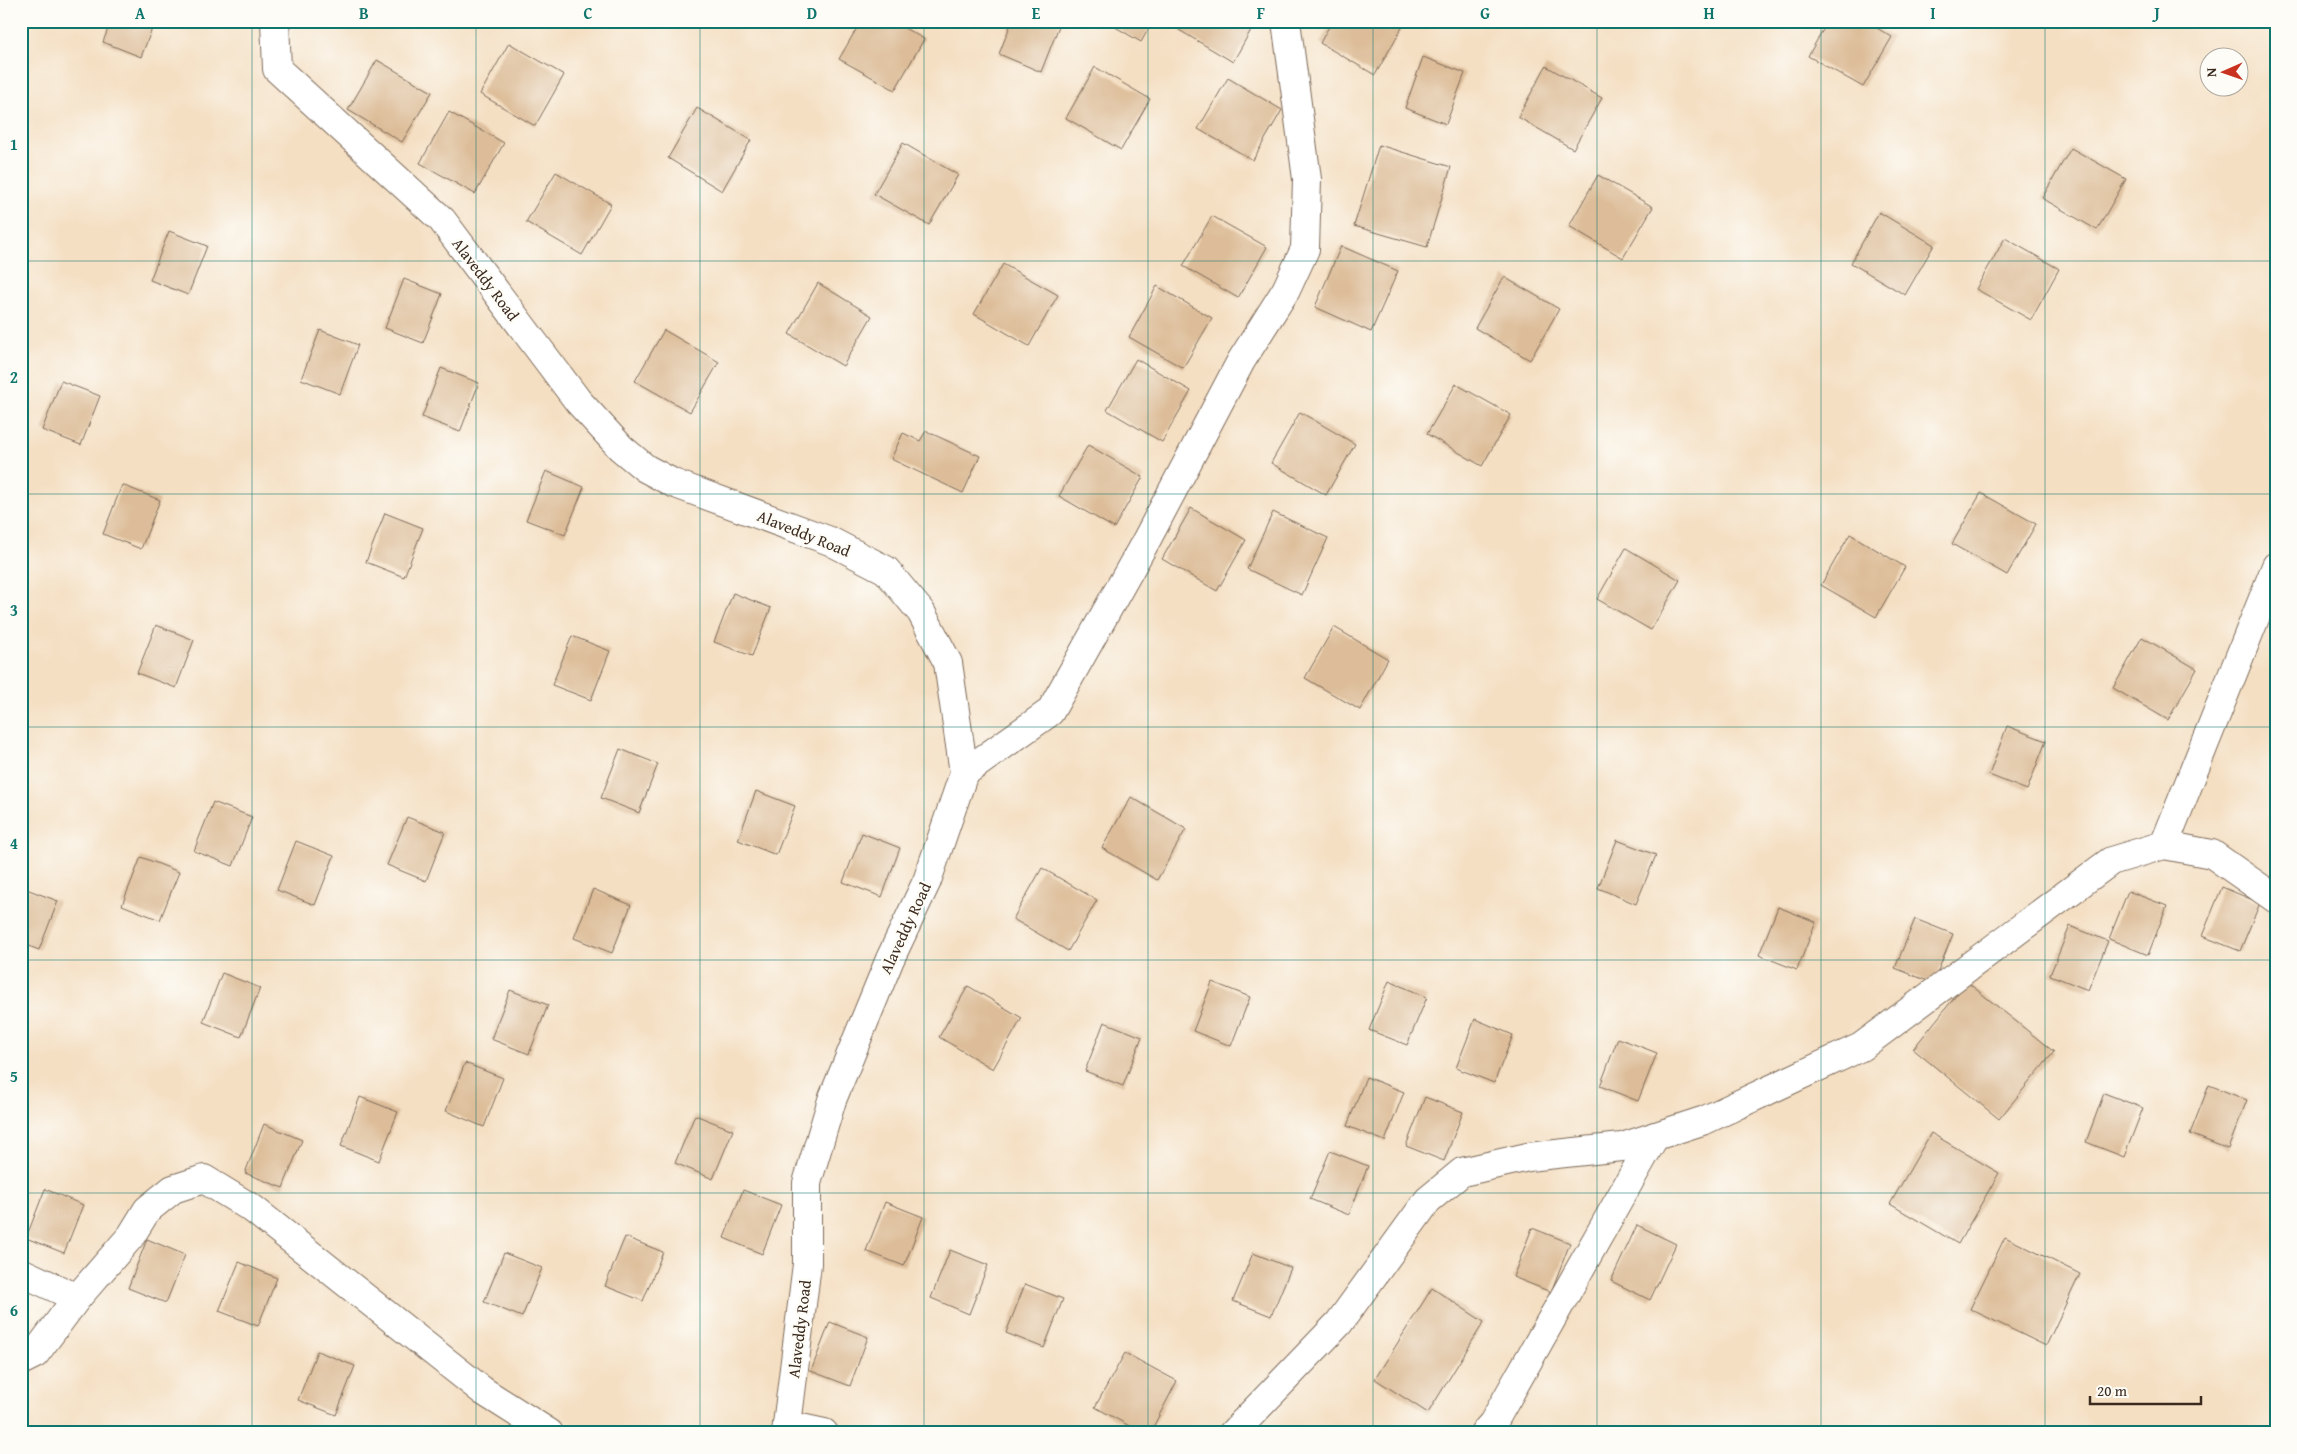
<svg xmlns="http://www.w3.org/2000/svg" width="2297" height="1454" font-family="'Gentium Book Plus',serif">
<style>
.building{fill:#ddbd99}
.lines{fill:none;stroke-linecap:round;stroke-linejoin:round}
.minor-casing{stroke:#7c6958;stroke-width:30}
.minor{stroke:#fff;stroke-width:28}
.grid{fill:none;stroke:#0f766e;stroke-width:1;stroke-opacity:0.55}
.labels{text-anchor:middle;dominant-baseline:central;stroke-width:5;stroke-linejoin:round;paint-order:stroke}
.street-label{font-size:16px;fill:#3b2a1e;stroke:#fdfcf7}
.neatline{fill:none;stroke:#0f766e;stroke-width:2}
.grid-label{font-size:16px;text-anchor:middle;font-weight:bold;fill:#0f766e}
</style>
<rect width="100%" height="100%" fill="#fdfcf7"/>
<filter id="ink" filterUnits="userSpaceOnUse"><feTurbulence type="fractalNoise" baseFrequency=".02" numOctaves="2"/><feDisplacementMap in="SourceGraphic" scale="10" xChannelSelector="R" yChannelSelector="G"/><feConvolveMatrix kernelMatrix="1 2 1 2 8 2 1 2 1" color-interpolation-filters="sRGB"/></filter>
<filter id="wash" filterUnits="userSpaceOnUse"><feTurbulence type="fractalNoise" baseFrequency=".0096" numOctaves="4" result="noise"/><feDisplacementMap in="SourceGraphic" scale="20" xChannelSelector="R" yChannelSelector="G"/><feGaussianBlur stdDeviation="1.12" result="paint"/><feColorMatrix in="noise" values="0 0 0 0 0 0 0 0 0 0 0 0 0 0 0 0 0 1.4 0 .05"/><feComposite in="paint" operator="in"/></filter>
<g filter="url(#wash)">
<rect width="100%" height="100%" fill="#f4dfc3"/>
<g id="blocks">
<g class="building">
<polygon points="111,21 155,21 141,57 103,42"/>
<polygon points="861,21 892,21 924,39 895,90 839,59"/>
<polygon points="1012,21 1061,21 1041,72 999,54"/>
<polygon points="1105,21 1153,21 1141,42"/>
<polygon points="1183,21 1256,21 1233,62 1179,30"/>
<polygon points="1332,21 1398,21 1404,24 1375,75 1320,43"/>
<polygon points="1828,21 1865,21 1892,37 1863,87 1808,56"/>
<polygon points="509,43 564,75 535,126 480,94"/>
<polygon points="1423,57 1465,73 1446,124 1405,108"/>
<polygon points="377,60 432,92 402,142 348,110"/>
<polygon points="1546,66 1602,98 1573,149 1518,117"/>
<polygon points="1095,67 1150,99 1121,150 1066,118"/>
<polygon points="1228,78 1282,110 1253,160 1198,129"/>
<polygon points="697,108 751,140 722,191 668,158"/>
<polygon points="449,112 504,143 475,194 420,163"/>
<polygon points="903,143 958,175 929,225 874,194"/>
<polygon points="1379,145 1451,167 1427,247 1354,226"/>
<polygon points="2071,148 2126,179 2097,230 2042,198"/>
<polygon points="556,172 611,204 582,255 526,222"/>
<polygon points="1598,175 1653,207 1623,258 1569,226"/>
<polygon points="1879,212 1934,245 1905,295 1851,263"/>
<polygon points="1212,216 1267,247 1238,298 1183,266"/>
<polygon points="169,231 207,246 188,295 150,280"/>
<polygon points="2005,238 2059,269 2031,320 1976,289"/>
<polygon points="1341,246 1398,271 1371,332 1315,307"/>
<polygon points="1003,264 1058,295 1029,346 974,314"/>
<polygon points="1504,277 1559,309 1530,360 1475,328"/>
<polygon points="404,279 442,294 423,343 385,328"/>
<polygon points="818,283 872,316 843,366 789,334"/>
<polygon points="1157,286 1212,318 1183,368 1129,337"/>
<polygon points="320,330 358,345 340,394 301,379"/>
<polygon points="664,330 719,362 690,412 635,381"/>
<polygon points="1136,359 1191,391 1162,442 1107,410"/>
<polygon points="441,368 479,383 460,432 422,417"/>
<polygon points="61,381 100,396 81,445 42,430"/>
<polygon points="1456,384 1511,415 1482,466 1427,434"/>
<polygon points="1300,412 1355,444 1326,495 1271,463"/>
<polygon points="926,431 980,456 963,493 891,459 903,433 920,441"/>
<polygon points="1088,445 1143,477 1114,528 1059,496"/>
<polygon points="546,471 584,487 565,535 526,520"/>
<polygon points="122,485 160,500 141,549 103,534"/>
<polygon points="1981,493 2036,524 2007,575 1952,544"/>
<polygon points="1191,508 1246,540 1217,591 1162,559"/>
<polygon points="1273,512 1328,538 1302,595 1247,569"/>
<polygon points="385,513 423,528 404,577 366,562"/>
<polygon points="1850,534 1905,567 1876,617 1821,585"/>
<polygon points="1626,548 1680,580 1651,630 1597,599"/>
<polygon points="733,593 771,608 752,656 714,642"/>
<polygon points="156,625 194,640 176,688 137,673"/>
<polygon points="1334,627 1388,659 1360,710 1305,678"/>
<polygon points="572,636 610,651 591,700 552,685"/>
<polygon points="2142,637 2197,669 2168,720 2113,688"/>
<polygon points="2007,726 2046,741 2027,790 1989,775"/>
<polygon points="620,749 658,764 639,813 601,798"/>
<polygon points="756,791 795,806 776,855 738,840"/>
<polygon points="1131,797 1186,829 1157,880 1102,848"/>
<polygon points="213,802 252,817 233,866 194,851"/>
<polygon points="407,817 445,832 426,881 387,865"/>
<polygon points="862,833 900,848 882,897 843,882"/>
<polygon points="1617,840 1656,855 1636,904 1598,888"/>
<polygon points="296,841 334,856 315,905 277,890"/>
<polygon points="141,857 179,872 160,920 122,905"/>
<polygon points="1042,868 1097,900 1068,951 1013,919"/>
<polygon points="21,887 58,901 39,950 21,943"/>
<polygon points="2222,887 2260,903 2240,951 2202,936"/>
<polygon points="593,889 631,905 612,953 574,938"/>
<polygon points="2128,891 2167,906 2148,955 2109,939"/>
<polygon points="1778,907 1816,922 1797,970 1759,955"/>
<polygon points="1915,919 1953,934 1933,983 1895,968"/>
<polygon points="2070,926 2108,941 2088,990 2050,975"/>
<polygon points="222,973 260,988 241,1037 203,1022"/>
<polygon points="1389,981 1427,997 1407,1045 1369,1030"/>
<polygon points="1212,982 1250,997 1231,1046 1193,1031"/>
<polygon points="1967,982 2054,1052 1999,1119 1913,1049"/>
<polygon points="968,986 1022,1018 993,1069 939,1037"/>
<polygon points="510,990 548,1005 529,1054 491,1039"/>
<polygon points="1475,1019 1513,1035 1494,1083 1456,1068"/>
<polygon points="1104,1022 1142,1037 1123,1086 1085,1071"/>
<polygon points="1618,1038 1657,1053 1638,1101 1600,1086"/>
<polygon points="465,1063 503,1078 484,1127 446,1111"/>
<polygon points="1366,1077 1404,1092 1385,1141 1347,1126"/>
<polygon points="2209,1085 2247,1100 2228,1149 2190,1134"/>
<polygon points="2104,1093 2143,1108 2124,1157 2086,1142"/>
<polygon points="360,1097 398,1112 379,1161 341,1146"/>
<polygon points="1425,1097 1463,1112 1444,1161 1406,1146"/>
<polygon points="695,1115 733,1130 713,1179 675,1163"/>
<polygon points="264,1124 302,1140 283,1188 245,1173"/>
<polygon points="1931,1133 1999,1173 1958,1244 1890,1204"/>
<polygon points="1330,1151 1368,1166 1349,1215 1310,1199"/>
<polygon points="45,1189 83,1205 64,1253 26,1238"/>
<polygon points="743,1190 781,1205 762,1254 724,1238"/>
<polygon points="885,1202 923,1217 904,1266 866,1251"/>
<polygon points="1637,1225 1676,1244 1650,1300 1611,1281"/>
<polygon points="1532,1228 1570,1243 1551,1292 1513,1277"/>
<polygon points="625,1237 663,1252 643,1301 605,1286"/>
<polygon points="2005,1237 2080,1274 2046,1346 1970,1309"/>
<polygon points="147,1239 185,1255 166,1303 128,1288"/>
<polygon points="950,1250 988,1265 969,1314 931,1298"/>
<polygon points="504,1253 542,1268 522,1317 484,1302"/>
<polygon points="1253,1253 1291,1268 1271,1316 1233,1301"/>
<polygon points="239,1262 277,1278 258,1326 219,1311"/>
<polygon points="1025,1284 1063,1299 1044,1348 1006,1333"/>
<polygon points="1432,1288 1484,1322 1428,1413 1375,1379"/>
<polygon points="830,1322 868,1337 850,1386 811,1371"/>
<polygon points="317,1351 355,1366 336,1415 298,1400"/>
<polygon points="1125,1353 1177,1381 1150,1433 1142,1433 1095,1407"/>
</g>
</g>
</g>
<g filter="url(#ink)">
<use href="#blocks" fill-opacity="0" stroke="#7c6958" stroke-width="1"/>
<g class="lines">
<g class="minor-casing">
<g id="minor">
<polyline points="275,21 277,69 442,220 578,401 621,448 645,468 673,483 830,541 886,570 921,612 948,663 964,773 927,881 890,959 832,1100 807,1183 807,1264 786,1433"/>
<polyline points="964,773 1050,712 1147,539 1241,361 1286,290 1305,249 1307,179 1286,21"/>
<polyline points="2164,845 2276,566"/>
<polyline points="21,1272 77,1298"/>
<polyline points="21,1361 35,1354 77,1298 131,1236 147,1210 173,1189 204,1179 253,1209 483,1391 549,1433"/>
<polyline points="787,1425 824,1433"/>
<polyline points="1233,1433 1339,1323 1428,1200 1462,1172 1528,1157 1622,1147 1705,1120 1861,1047 2111,861 2164,845 2212,854 2276,899"/>
<polyline points="1484,1433 1493,1423 1655,1136"/>
</g>
</g>
<use href="#minor" class="minor"/>
</g>
</g>
<path class="grid" d="M252,21V1433M476,21V1433M700,21V1433M924,21V1433M1148,21V1433M1373,21V1433M1597,21V1433M1821,21V1433M2045,21V1433M21,261H2276M21,494H2276M21,727H2276M21,960H2276M21,1193H2276"/>
<g class="labels">
<g class="street-label">
<text transform="translate(486 279) rotate(53)">Alaveddy Road</text>
<text transform="translate(804 533) rotate(22)">Alaveddy Road</text>
<text transform="translate(905 928) rotate(-65)">Alaveddy Road</text>
<text transform="translate(799 1329) rotate(-83)">Alaveddy Road</text>
</g>
</g>
<rect width="2297" height="1454" fill="none" stroke="#fdfcf7" stroke-width="55"/>
<g transform="translate(2224 72) rotate(268)"><circle r="24" fill="#fdfcf7" stroke="#afa8a0"/>
<path d="M0-4L9 19L0 12L-9 19Z" fill="#c8321e"/>
<text y="-8" font-size="14" font-weight="bold" text-anchor="middle" fill="#3b2a1e">N</text>
</g>
<path d="M2090 1396v8h111v-8" fill="none" stroke="#3b2a1e" stroke-width="2.5"/>
<text x="2097" y="1396" font-size="15" fill="#3b2a1e" stroke="#fdfcf7" stroke-width="4" paint-order="stroke">20 m</text>
<rect x="28" y="28" width="2242" height="1398" class="neatline"/>
<g class="grid-label">
<text x="140" y="19">A</text>
<text x="364" y="19">B</text>
<text x="588" y="19">C</text>
<text x="812" y="19">D</text>
<text x="1036" y="19">E</text>
<text x="1261" y="19">F</text>
<text x="1485" y="19">G</text>
<text x="1709" y="19">H</text>
<text x="1933" y="19">I</text>
<text x="2157" y="19">J</text>
<text x="14" y="150">1</text>
<text x="14" y="383">2</text>
<text x="14" y="616">3</text>
<text x="14" y="849">4</text>
<text x="14" y="1082">5</text>
<text x="14" y="1316">6</text>
</g>
</svg>
